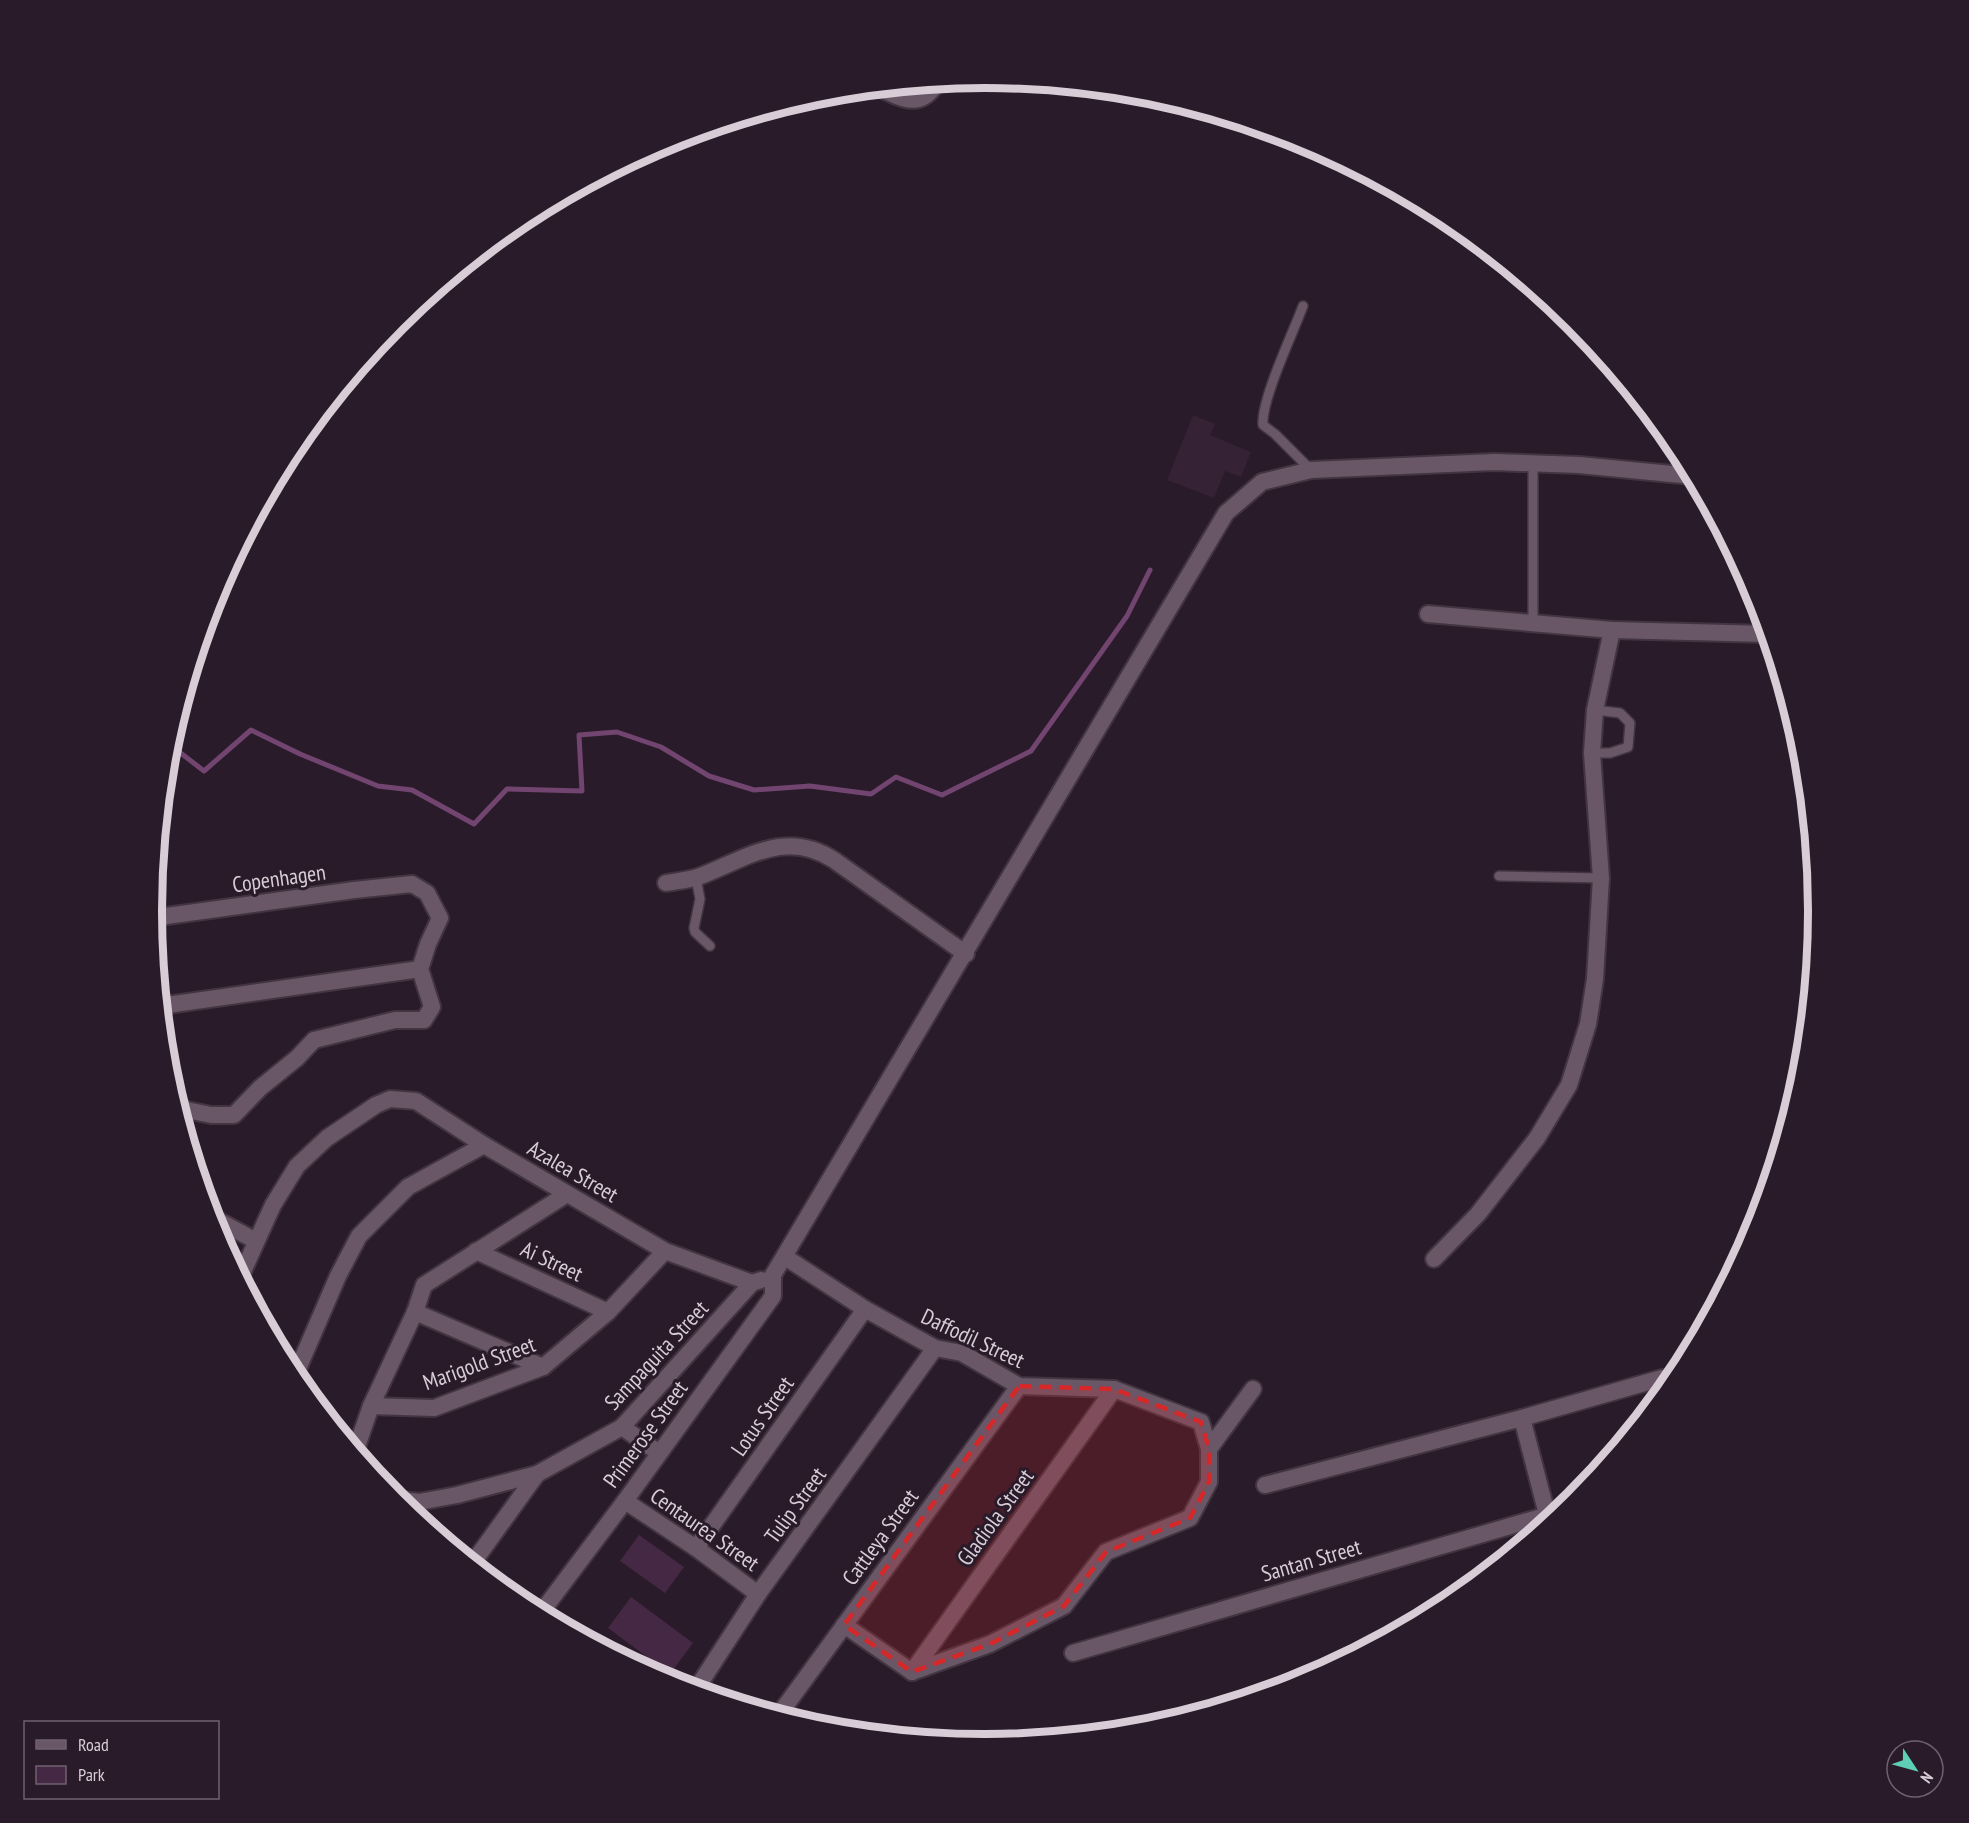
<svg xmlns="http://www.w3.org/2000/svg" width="1969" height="1823" font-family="'PT Sans Narrow',sans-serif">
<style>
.built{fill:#352234}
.green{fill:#452844}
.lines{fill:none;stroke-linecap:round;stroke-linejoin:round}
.stream{stroke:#724570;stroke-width:5}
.service-casing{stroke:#423541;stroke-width:12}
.minor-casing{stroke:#423541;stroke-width:20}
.service{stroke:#695768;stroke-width:9}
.minor{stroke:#695768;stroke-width:16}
.marked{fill:#d62828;fill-opacity:0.2;stroke:#d62828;stroke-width:4.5;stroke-dasharray:12 8;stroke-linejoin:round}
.labels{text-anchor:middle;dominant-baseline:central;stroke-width:6;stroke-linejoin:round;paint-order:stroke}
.street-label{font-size:22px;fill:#d8cdd7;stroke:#291b29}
.rim{fill:none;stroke:#d8cdd7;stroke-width:8}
</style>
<rect width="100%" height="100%" fill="#291b29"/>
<polygon class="built" points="1193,415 1215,424 1210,435 1251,452 1241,477 1225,471 1214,498 1167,480"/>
<g class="green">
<polygon points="639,1535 684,1567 665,1593 620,1561"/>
<polygon points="631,1597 693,1643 670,1674 608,1628"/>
</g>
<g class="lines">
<polyline class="stream" points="169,744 204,771 251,730 300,754 378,786 412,790 474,824 507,789 582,791 579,735 617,732 661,747 709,776 754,790 810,786 871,794 896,777 942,795 1031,751 1127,616 1150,570"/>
<g class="service-casing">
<g id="service">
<path d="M1303,306C1293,333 1261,400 1263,425L1275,434L1311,470"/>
<polyline points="1533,464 1533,622"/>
<polyline points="1592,753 1610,753 1628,747 1630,723 1620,713 1595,710"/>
<polyline points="1499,876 1601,878"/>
<polyline points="696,878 700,899 694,928 695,932 710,946"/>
</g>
</g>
<g class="minor-casing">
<g id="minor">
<path d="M879,88C903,99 920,110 937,83"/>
<polyline points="1428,614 1612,630"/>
<path d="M666,883C677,881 688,880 698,877C746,859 785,828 834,860L966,954"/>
<polyline points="152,918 354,890 412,884 427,893 440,918 428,944 420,969 432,1007 424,1020 395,1020 314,1040 297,1058 260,1088 234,1115 211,1115 177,1108"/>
<polyline points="160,1006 420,969"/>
<polyline points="210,1216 256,1241"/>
<polyline points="476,1251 608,1312"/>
<polyline points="785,1257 865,1309 935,1348 962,1353 1019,1386 1114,1389 1201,1422 1209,1449 1209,1482 1190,1518 1106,1552 1064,1606 990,1644 912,1672 844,1625"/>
<polyline points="1434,1259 1478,1214 1537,1138 1569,1085 1588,1024 1595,979 1601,878 1592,753 1595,710 1612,630 1767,634"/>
<polyline points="773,1275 1226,513 1262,482 1311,470 1494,462 1579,465 1692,476"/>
<polyline points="240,1278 273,1205 297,1166 327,1138 376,1105 390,1099 416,1101 484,1145 665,1251 752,1283"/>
<polyline points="415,1312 543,1367"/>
<polyline points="294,1378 338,1276 359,1236 408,1187 484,1145"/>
<polyline points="371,1406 434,1408 543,1367 608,1312 665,1251"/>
<polyline points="1522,1418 1549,1522"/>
<polyline points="622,1427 659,1453"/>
<polyline points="1209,1449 1253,1389"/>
<polyline points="355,1452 371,1406 415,1312 424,1285 567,1194"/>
<polyline points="1265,1485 1522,1418 1662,1378"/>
<polyline points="393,1499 419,1502 457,1495 537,1474 622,1427 752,1283 761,1280"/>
<polyline points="625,1501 696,1548 758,1594"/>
<polyline points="696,1548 865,1309"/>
<polyline points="472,1564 537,1474"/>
<polyline points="540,1614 625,1501 773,1296 773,1275"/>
<polyline points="1073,1653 1562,1511"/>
<polyline points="912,1672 1114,1389"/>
<polyline points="695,1691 758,1594 935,1348"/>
<polyline points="778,1716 1019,1386"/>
</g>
</g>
<use href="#service" class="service"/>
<use href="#minor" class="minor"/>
</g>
<path class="marked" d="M1019,1386L1114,1389L1201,1422L1209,1449V1482L1190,1518L1106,1552L1064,1606L990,1644L912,1672L844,1625Z"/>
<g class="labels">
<g class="street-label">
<text transform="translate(279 878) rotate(-8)">Copenhagen</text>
<text transform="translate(573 1171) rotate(30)">Azalea Street</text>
<text transform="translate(552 1261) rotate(25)">Ai Street</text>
<text transform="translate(973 1338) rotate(25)">Daffodil Street</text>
<text transform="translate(656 1355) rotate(-47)">Sampaguita Street</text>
<text transform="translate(479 1363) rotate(-20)">Marigold Street</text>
<text transform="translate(762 1416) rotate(-55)">Lotus Street</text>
<text transform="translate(645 1434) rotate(-54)">Primerose Street</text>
<text transform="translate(795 1505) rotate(-54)">Tulip Street</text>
<text transform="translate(995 1517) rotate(-54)">Gladiola Street</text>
<text transform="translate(705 1529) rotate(35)">Centaurea Street</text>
<text transform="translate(880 1537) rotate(-54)">Cattleya Street</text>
<text transform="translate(1311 1560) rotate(-16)">Santan Street</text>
</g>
</g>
<path d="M0 0H1969V1823H0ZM162 911a823 823 0 1 1 1646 0a823 823 0 1 1-1646 0Z" fill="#291b29" fill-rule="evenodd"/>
<path class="rim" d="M162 911a823 823 0 1 1 1646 0a823 823 0 1 1-1646 0Z"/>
<rect x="24" y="1721" width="195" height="78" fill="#291b29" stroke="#6f626f" stroke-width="1.5"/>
<rect x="36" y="1740" width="30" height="9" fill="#695768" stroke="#6f626f" stroke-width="1.5"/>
<text x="78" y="1751" font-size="18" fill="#d8cdd7">Road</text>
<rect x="36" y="1766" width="30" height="18" fill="#452844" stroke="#6f626f" stroke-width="1.5"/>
<text x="78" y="1781" font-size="18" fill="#d8cdd7">Park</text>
<g transform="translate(1915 1769) rotate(126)"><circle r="28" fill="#291b29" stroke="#6f626f" stroke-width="1.5"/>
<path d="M0-4.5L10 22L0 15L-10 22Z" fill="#5eceb7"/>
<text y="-9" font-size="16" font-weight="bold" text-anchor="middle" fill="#d8cdd7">N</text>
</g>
</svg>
